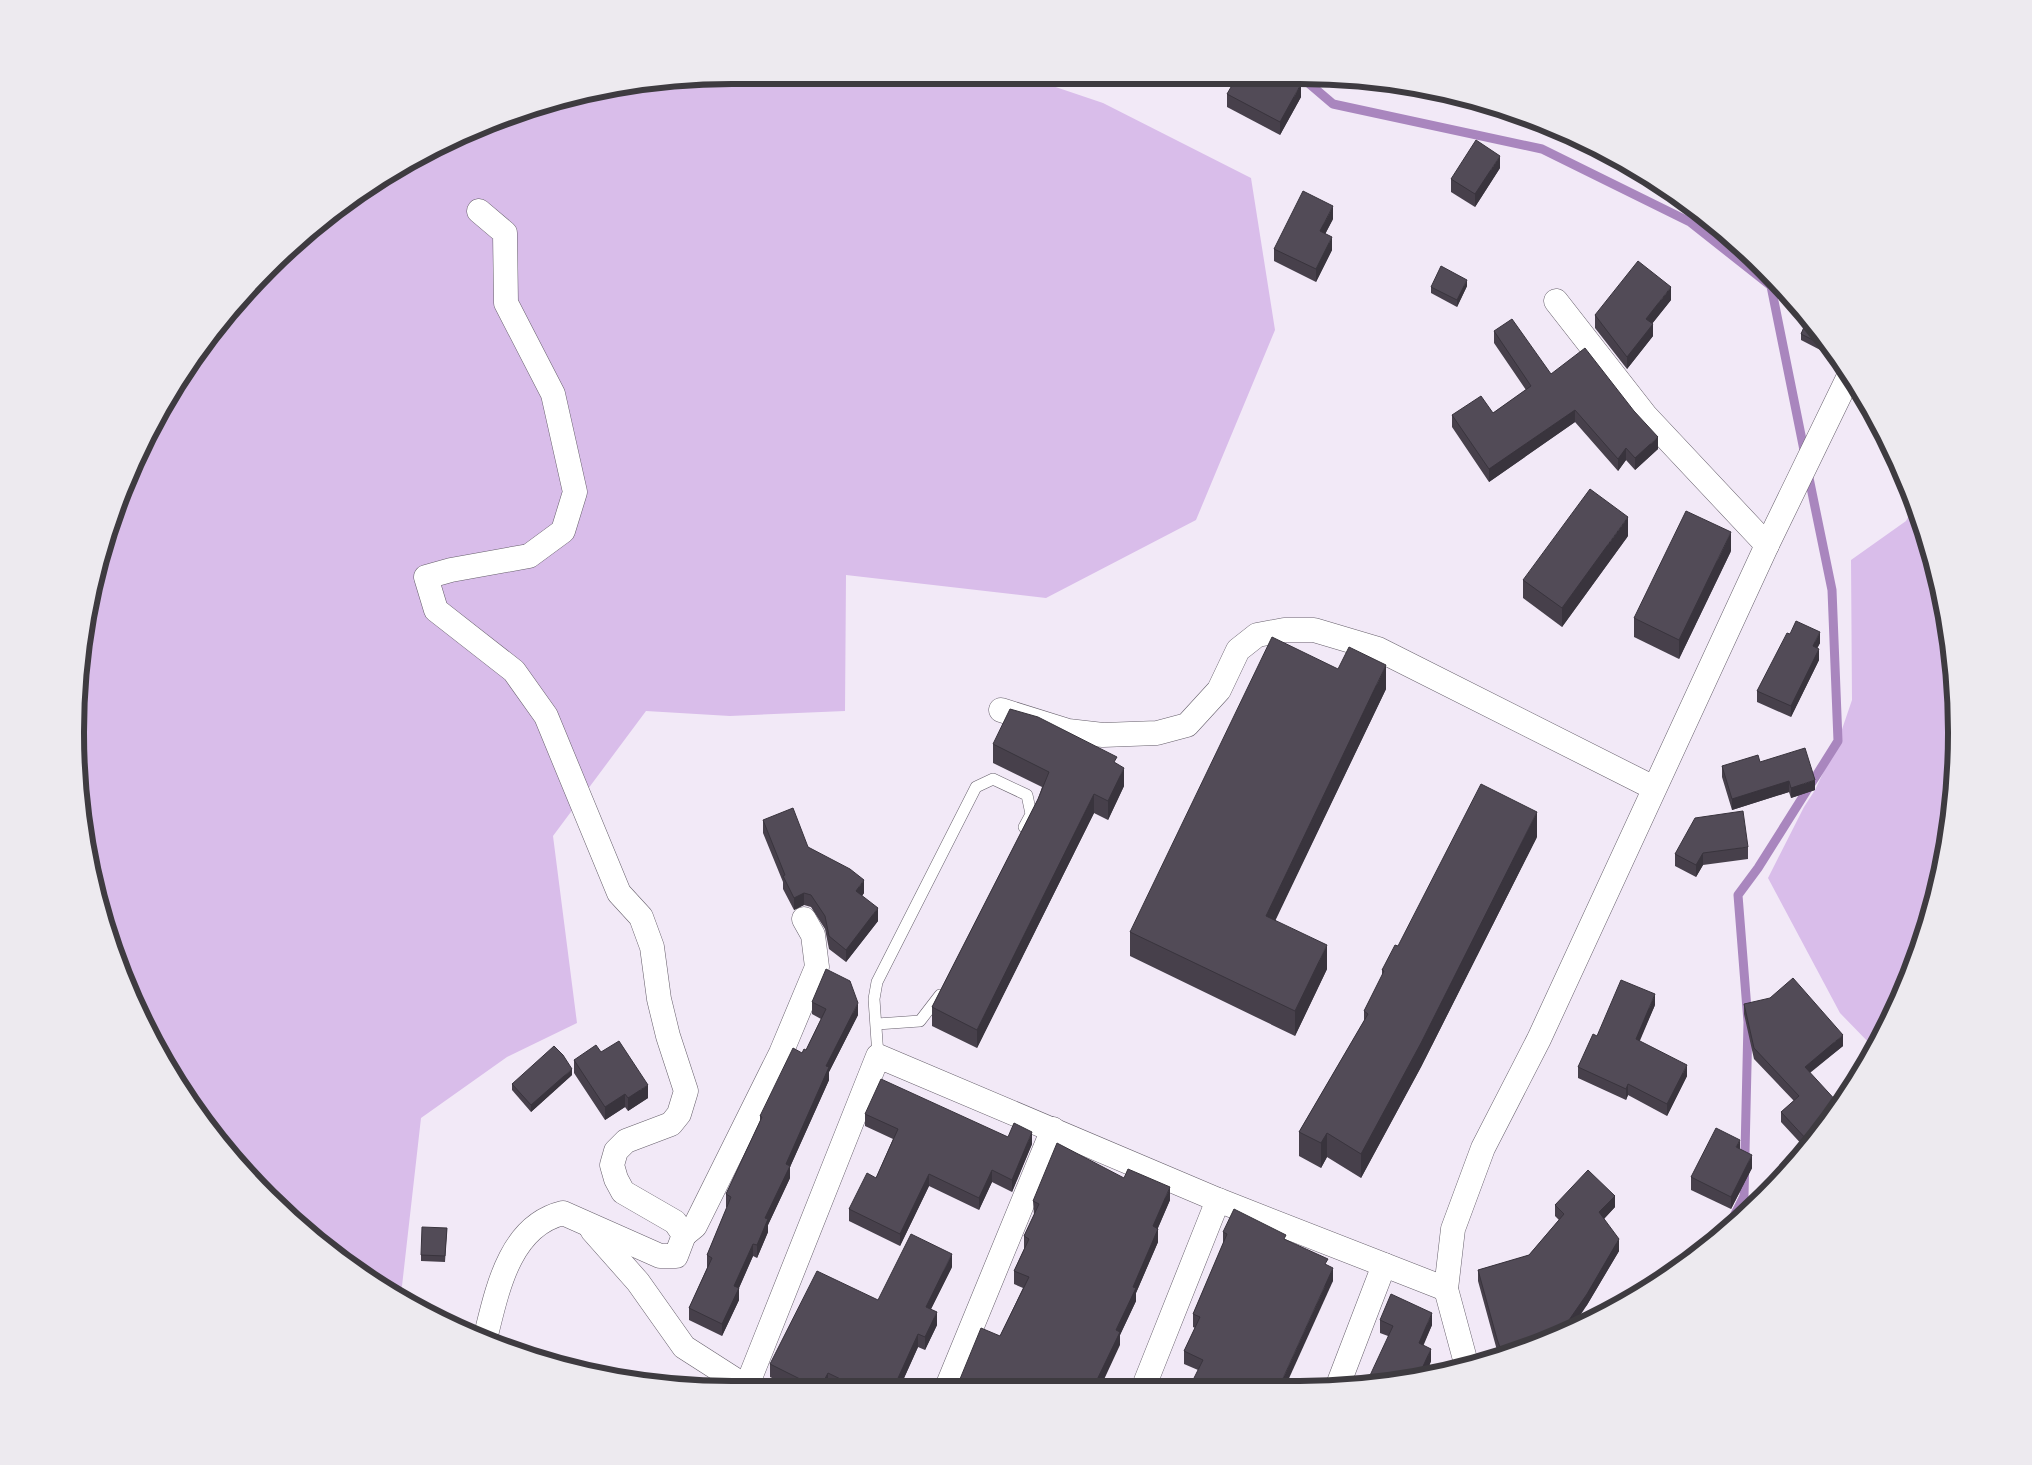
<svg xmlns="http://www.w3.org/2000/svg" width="2032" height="1465" font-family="'Source Sans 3',sans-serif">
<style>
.green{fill:#d9bdea}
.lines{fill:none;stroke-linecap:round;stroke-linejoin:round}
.stream{stroke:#a986be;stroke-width:9}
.service-casing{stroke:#665f6b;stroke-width:12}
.minor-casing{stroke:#665f6b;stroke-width:25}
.service{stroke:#fff;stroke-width:11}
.minor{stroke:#fff;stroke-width:24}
.wall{fill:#47404b}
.shaded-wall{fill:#39343d}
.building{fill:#524b57;stroke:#39343d}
.rim{fill:none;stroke:#3e3b40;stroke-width:6}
</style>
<rect width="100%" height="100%" fill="#f2e9f7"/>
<g class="green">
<polygon points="732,75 1020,75 1103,103 1251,178 1275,330 1196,520 1046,598 846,575 845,711 730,716 646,711 553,836 577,1023 507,1057 421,1118 402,1286 398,1295 332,1254 238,1166 186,1098 125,984 81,819 81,646 97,562 143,442 238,299 367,186 481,125 562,97"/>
<polygon points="1915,504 1922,521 1951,647 1956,776 1935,903 1889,1024 1874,1048 1840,1013 1768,878 1804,807 1815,790 1838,741 1852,700 1851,560 1906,521"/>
</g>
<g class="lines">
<g class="stream">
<polyline points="1299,75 1333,104 1542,149 1690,222 1771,286 1805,455"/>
<polyline points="1726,1232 1744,1196 1748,1022 1738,895 1758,868 1838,741 1832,590 1808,473"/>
</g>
<g class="service-casing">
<g id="service">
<polyline points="877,1024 920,1021 940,995"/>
<polyline points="878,1056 874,999 877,982 976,787 993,779 1027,795 1031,814 1024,827"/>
</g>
</g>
<g class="minor-casing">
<g id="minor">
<path d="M479,211L505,233L506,303L553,394L575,492L563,531L529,556L451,570L426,577L436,610L514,671L546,716L619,893L641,917L652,947L659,999L668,1036L686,1091L679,1114L671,1124L626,1141L616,1151L612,1165L616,1179L623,1192L675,1222L684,1235L676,1256H660L563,1213C509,1226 497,1291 485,1339"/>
<polyline points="1556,301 1645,415 1767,545"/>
<polyline points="1001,710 1068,731 1103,735 1157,733 1187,725 1219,690 1238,650 1257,635 1284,630 1314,630 1378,649 1654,788"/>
<polyline points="592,1230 638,1282 684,1347 748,1388"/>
<polyline points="684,1235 695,1226 781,1053 817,967 813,935 804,919"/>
<polyline points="1466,1363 1446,1289 1453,1229 1483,1148 1539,1039 1767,545 1849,376"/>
<polyline points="1338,1385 1384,1265"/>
<polyline points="1144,1386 1218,1200"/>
<polyline points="947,1387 1053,1129"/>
<polyline points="746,1388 878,1056 1218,1200 1446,1289"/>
</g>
</g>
<use href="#service" class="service"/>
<use href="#minor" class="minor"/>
</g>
<g class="wall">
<polygon points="1227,94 1301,97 1280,135 1227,107"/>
<polygon points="1500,168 1475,207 1451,192 1451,179"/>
<polygon points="1333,219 1325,234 1332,250 1316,282 1274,261 1274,249"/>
<polygon points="1467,286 1457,307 1431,293 1431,287"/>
<polygon points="1671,300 1652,324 1653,336 1627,369 1595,328 1595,315"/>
<polygon points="1808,318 1832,352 1830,355 1801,340 1801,334"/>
<polygon points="1494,331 1551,374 1658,449 1635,470 1626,460 1618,471 1575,422 1489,482 1452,427 1452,415 1493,413 1526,390 1494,343"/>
<polygon points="1628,536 1562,627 1523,598 1523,580"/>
<polygon points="1731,551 1679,659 1634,637 1634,618"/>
<polygon points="1790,634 1820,643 1817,648 1819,660 1791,717 1757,702 1757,691"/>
<polygon points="1338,669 1386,689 1275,920 1327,969 1295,1036 1130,956 1130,932"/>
<polygon points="993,744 1117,764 1124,786 1108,820 1094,813 977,1048 932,1026 932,1007 1038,799 1042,787 993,763"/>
<polygon points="1760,762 1815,790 1791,798 1789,792 1732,810 1722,777 1722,766"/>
<polygon points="763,820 808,847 864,893 862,896 878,921 846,962 829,949 825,929 811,907 804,905 794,910 783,889 783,882 763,833"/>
<polygon points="1537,837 1421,1067 1361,1178 1327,1157 1321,1168 1299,1156 1299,1132 1364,1021 1364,1011 1382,976 1382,970 1398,946"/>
<polygon points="1748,847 1748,859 1703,865 1696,877 1675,866 1675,854"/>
<polygon points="812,1002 858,1015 829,1072 829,1080 790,1167 790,1178 768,1225 768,1232 757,1258 753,1256 739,1288 739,1300 722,1336 689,1320 689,1308 707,1268 707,1255 727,1207 726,1207 726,1194 760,1121 760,1116 802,1053 806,1050 821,1019 812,1014"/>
<polygon points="1744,1004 1843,1046 1810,1072 1821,1133 1806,1149 1781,1122 1781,1112 1794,1101 1754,1059 1744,1014"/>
<polygon points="1655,1005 1639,1041 1687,1076 1667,1116 1628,1095 1626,1100 1578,1078 1578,1067 1597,1036"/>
<polygon points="601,1052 648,1098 628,1111 625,1107 605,1120 574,1073 574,1060"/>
<polygon points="572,1075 531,1112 512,1090 512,1084"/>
<polygon points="865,1114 1008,1137 1032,1144 1012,1192 992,1182 979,1210 929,1186 900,1246 849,1221 849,1209 876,1178 893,1139 865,1126"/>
<polygon points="1740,1149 1752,1168 1731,1209 1691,1190 1691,1177"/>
<polygon points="1124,1178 1170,1200 1158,1228 1158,1242 1136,1293 1136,1301 1120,1335 1120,1345 955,1385 1000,1336 1023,1288 1014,1284 1014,1271 1024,1249 1024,1236 1034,1215 1033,1201"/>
<polygon points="1760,1198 1741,1218 1741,1207"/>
<polygon points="1555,1205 1615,1207 1604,1219 1619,1251 1587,1305 1551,1340 1498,1354 1478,1281 1478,1270 1529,1255 1559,1220 1555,1216"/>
<polygon points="447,1228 445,1262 421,1261 421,1255"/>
<polygon points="1223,1232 1286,1240 1328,1266 1333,1281 1198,1370 1184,1364 1184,1351 1195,1328 1193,1327 1193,1314 1223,1244"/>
<polygon points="952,1267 931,1309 937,1325 925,1350 918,1347 900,1387 832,1388 828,1386 827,1388 793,1388 770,1377 770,1364 878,1300"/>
<polygon points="1380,1320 1432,1325 1423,1345 1431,1361 1426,1374 1386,1384 1388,1336 1380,1333"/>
</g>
<g class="shaded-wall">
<polygon points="1301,84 1301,97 1280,135 1280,122"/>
<polygon points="1500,156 1500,168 1475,207 1475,194"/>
<polygon points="1333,206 1333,219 1320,244 1320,231"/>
<polygon points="1332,237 1332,250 1316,282 1316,269"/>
<polygon points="1467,280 1467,286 1457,307 1457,300"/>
<polygon points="1671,287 1671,300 1646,331 1646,319"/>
<polygon points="1653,324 1653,336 1627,369 1627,357"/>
<polygon points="1575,410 1575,422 1489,482 1489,469"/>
<polygon points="1658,437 1658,449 1635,470 1635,458"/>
<polygon points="1626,448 1626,460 1618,471 1618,459"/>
<polygon points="1628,517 1628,536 1562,627 1562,608"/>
<polygon points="1731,532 1731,551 1679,659 1679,640"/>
<polygon points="1820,632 1820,643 1813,657 1813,646"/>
<polygon points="1819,649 1819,660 1791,717 1791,706"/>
<polygon points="1386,665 1386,689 1266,940 1266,916"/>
<polygon points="1124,768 1124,786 1108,820 1108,801"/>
<polygon points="1815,780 1815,790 1791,798 1791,788"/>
<polygon points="1789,781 1789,792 1732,810 1732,799"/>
<polygon points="1094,794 1094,813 977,1048 977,1030"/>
<polygon points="1537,812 1537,837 1421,1067 1361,1178 1361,1154"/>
<polygon points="1703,853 1703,865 1696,877 1696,865"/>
<polygon points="864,880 864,893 856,904 856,891"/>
<polygon points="804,893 804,905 794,910 794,898"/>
<polygon points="878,908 878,921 846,962 846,950"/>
<polygon points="1327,945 1327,969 1295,1036 1295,1011"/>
<polygon points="1655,994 1655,1005 1636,1050 1636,1039"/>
<polygon points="858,1003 858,1015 829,1072 829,1080 790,1167 790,1178 768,1225 768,1232 757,1258 757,1245 765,1218 786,1164 826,1066"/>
<polygon points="1843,1035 1843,1046 1805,1077 1805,1067"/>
<polygon points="1687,1065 1687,1076 1667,1116 1667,1104"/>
<polygon points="572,1069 572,1075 531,1112 531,1105"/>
<polygon points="1628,1084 1628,1095 1626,1100 1626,1089"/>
<polygon points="648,1085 648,1098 628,1111 628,1098"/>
<polygon points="625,1094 625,1107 605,1120 605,1107"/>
<polygon points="1826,1124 1821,1133 1808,1147 1808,1141"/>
<polygon points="1032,1132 1032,1144 1012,1192 1012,1180"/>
<polygon points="1327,1133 1327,1157 1321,1168 1321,1143"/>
<polygon points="1740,1140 1740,1152 1736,1147"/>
<polygon points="1752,1155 1752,1168 1731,1209 1731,1197"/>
<polygon points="992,1170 992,1182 979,1210 979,1198"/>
<polygon points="929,1174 929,1186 900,1246 900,1234"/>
<polygon points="1170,1187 1170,1200 1153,1239 1153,1226"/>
<polygon points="1615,1196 1615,1207 1599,1224 1599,1212"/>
<polygon points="1158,1229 1158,1242 1136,1293 1136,1301 1120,1335 1120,1345 1101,1386 1094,1386 1133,1287"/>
<polygon points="1619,1239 1619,1251 1587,1305 1570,1331 1558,1336"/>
<polygon points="753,1244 753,1256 735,1297 739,1288 739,1300 722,1336 722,1324 734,1286"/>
<polygon points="952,1254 952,1267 926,1319 926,1307"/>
<polygon points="1333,1268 1333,1281 1286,1385 1280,1385"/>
<polygon points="937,1312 937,1325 925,1350 925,1337"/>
<polygon points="1432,1313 1432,1325 1419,1356 1419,1343"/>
<polygon points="918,1334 918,1347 900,1387 894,1387"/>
<polygon points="1431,1349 1431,1361 1426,1374 1419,1375"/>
<polygon points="828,1373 828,1386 827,1388 820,1388"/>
</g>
<g class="building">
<polygon points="1238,75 1283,75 1301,84 1280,122 1227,94"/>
<polygon points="1476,140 1500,156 1475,194 1451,179"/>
<polygon points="1303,191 1333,206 1320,231 1332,237 1316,269 1274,249"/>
<polygon points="1638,261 1671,287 1646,319 1653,324 1627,357 1595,315"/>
<polygon points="1441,266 1467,280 1457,300 1431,287"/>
<polygon points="1808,318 1829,348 1801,334"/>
<polygon points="1512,319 1551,374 1585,348 1634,411 1658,437 1635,458 1626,448 1618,459 1575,410 1489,469 1452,415 1481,396 1493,413 1531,386 1494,331"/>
<polygon points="1590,489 1628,517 1562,608 1523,580"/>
<polygon points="1686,511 1731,532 1679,640 1634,618"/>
<polygon points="1796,621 1820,632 1813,646 1819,649 1791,706 1757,691 1787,633 1790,634"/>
<polygon points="1272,637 1338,669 1349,647 1386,665 1266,916 1327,945 1295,1011 1130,932"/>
<polygon points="1010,709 1038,717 1117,757 1114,762 1124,768 1108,801 1094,794 977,1030 932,1007 1038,799 1049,772 993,744"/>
<polygon points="1805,748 1815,780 1791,788 1789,781 1732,799 1722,766 1758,755 1760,762"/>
<polygon points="1481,784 1537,812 1421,1043 1361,1154 1327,1133 1321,1143 1299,1132 1368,1014 1364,1011 1384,971 1382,970 1395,945 1398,946"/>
<polygon points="793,808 808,847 850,869 864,880 856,891 878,908 846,950 829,936 825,916 811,895 804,893 794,898 783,876 785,875 763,820"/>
<polygon points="1743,811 1748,847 1703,853 1696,865 1675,854 1695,818"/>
<polygon points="826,969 850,981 858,1003 826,1066 829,1067 786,1164 790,1166 765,1218 768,1219 757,1245 753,1244 734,1286 739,1288 722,1324 689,1308 712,1258 707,1255 731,1197 726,1194 762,1117 760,1116 793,1048 802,1053 804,1049 806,1050 826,1009 812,1002"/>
<polygon points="1793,978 1843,1035 1805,1067 1839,1104 1826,1124 1808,1141 1781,1112 1799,1096 1754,1048 1744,1004 1770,998"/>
<polygon points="1621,980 1655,994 1636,1039 1687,1065 1667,1104 1628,1084 1626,1089 1578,1067 1593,1034 1597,1036"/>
<polygon points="619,1041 648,1085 628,1098 625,1094 605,1107 574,1060 596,1045 601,1052"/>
<polygon points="554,1046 563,1055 572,1069 531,1105 512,1084"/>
<polygon points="881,1079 1008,1137 1014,1123 1032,1132 1012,1180 992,1170 979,1198 929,1174 900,1234 849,1209 867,1173 876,1178 898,1129 865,1114"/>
<polygon points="1716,1128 1740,1140 1736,1147 1752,1155 1731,1197 1691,1177"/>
<polygon points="1057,1143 1124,1178 1128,1169 1170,1187 1153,1226 1158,1229 1133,1287 1136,1288 1116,1330 1120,1332 1094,1386 950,1387 955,1385 960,1379 981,1328 1000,1336 1029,1277 1014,1271 1029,1239 1024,1236 1039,1204 1033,1201"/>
<polygon points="1588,1170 1615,1196 1599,1212 1619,1239 1587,1294 1558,1336 1551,1340 1502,1353 1497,1339 1478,1270 1529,1255 1564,1214 1555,1205"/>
<polygon points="1760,1198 1745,1214 1741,1207"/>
<polygon points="1234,1209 1286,1235 1284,1239 1328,1259 1325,1264 1333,1268 1280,1385 1190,1386 1203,1360 1184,1351 1200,1317 1193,1314 1227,1234 1223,1232"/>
<polygon points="422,1227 447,1228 445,1256 421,1255"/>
<polygon points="911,1234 952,1254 926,1307 937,1312 925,1337 918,1334 894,1387 859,1388 828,1373 820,1388 818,1388 770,1364 817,1271 878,1300"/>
<polygon points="1391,1294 1432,1313 1419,1343 1431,1349 1419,1375 1386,1384 1366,1384 1393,1326 1380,1320"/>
<polygon points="563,1360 570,1369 562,1368 556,1365"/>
</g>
<path d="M0 0H2032V1465H0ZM732 84H1300A648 648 0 0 1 1948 732V733A648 648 0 0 1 1300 1381H732A648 648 0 0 1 84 733V732A648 648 0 0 1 732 84Z" fill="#edeaef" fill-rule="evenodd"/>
<path class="rim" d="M732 84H1300A648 648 0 0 1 1948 732V733A648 648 0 0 1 1300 1381H732A648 648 0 0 1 84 733V732A648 648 0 0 1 732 84Z"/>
</svg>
